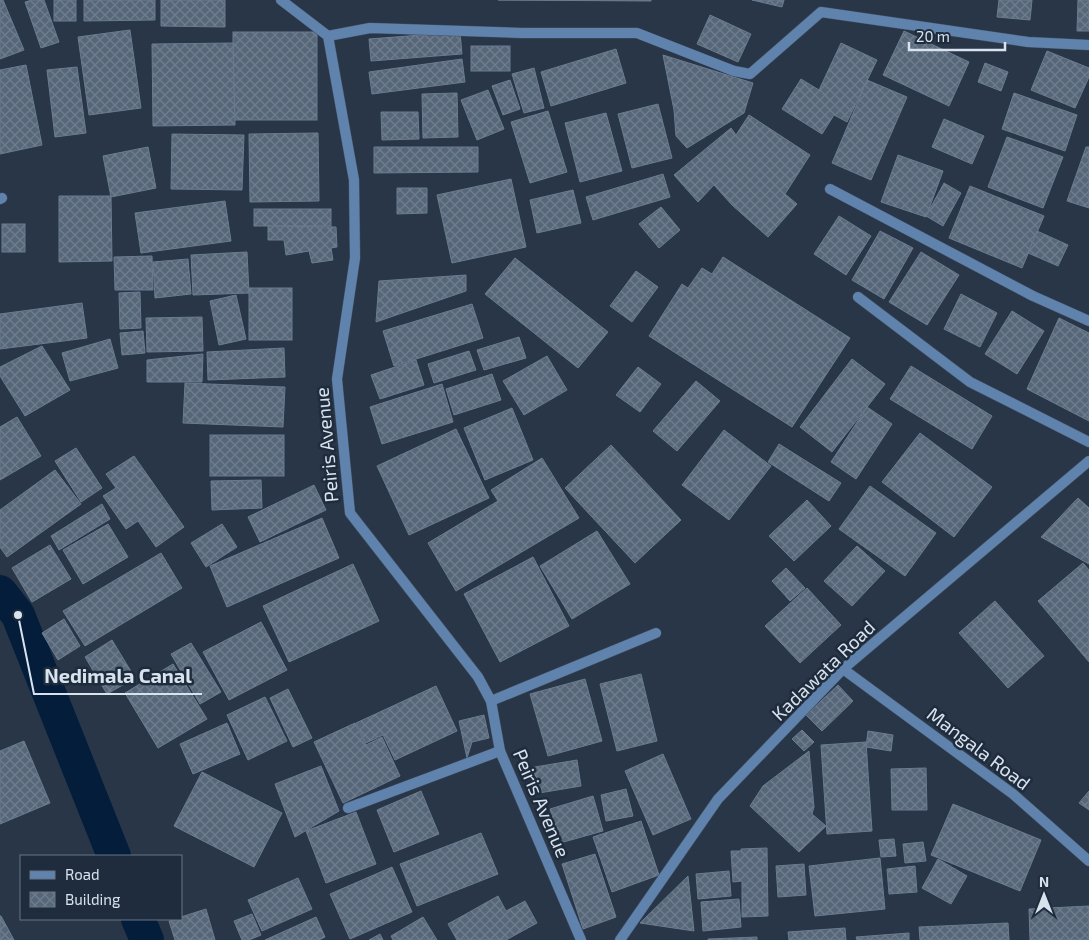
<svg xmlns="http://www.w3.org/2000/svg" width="1089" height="940" font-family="'Exo 2',sans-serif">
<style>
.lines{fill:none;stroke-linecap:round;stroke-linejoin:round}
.canal{stroke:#031d3a;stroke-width:34}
.building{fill:url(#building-cross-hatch);stroke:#6b7b90}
.service-casing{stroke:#445263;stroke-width:11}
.minor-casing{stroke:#445263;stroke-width:11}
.tertiary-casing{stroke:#445263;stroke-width:11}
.service{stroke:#6083ae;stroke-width:10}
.minor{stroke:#6083ae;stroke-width:10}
.tertiary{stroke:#6083ae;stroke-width:10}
.labels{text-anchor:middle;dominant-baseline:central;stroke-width:5;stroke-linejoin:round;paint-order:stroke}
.street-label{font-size:19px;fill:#d9e3ee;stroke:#1e2c3d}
.leader{fill:none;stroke:#d9e3ee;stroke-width:2}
.callout-dot{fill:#d9e3ee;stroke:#1e2c3d;stroke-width:2}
.callout-label{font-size:20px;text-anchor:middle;font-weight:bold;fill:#d9e3ee;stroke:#1e2c3d;stroke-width:5;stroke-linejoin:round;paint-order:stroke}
</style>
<defs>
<pattern id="building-cross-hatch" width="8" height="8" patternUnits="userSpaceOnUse" patternTransform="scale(1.25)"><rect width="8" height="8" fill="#57677a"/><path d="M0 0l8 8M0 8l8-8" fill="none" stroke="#6f7d8d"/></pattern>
</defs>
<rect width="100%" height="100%" fill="#283648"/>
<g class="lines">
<g class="canal">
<polyline points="0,592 18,615 114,856"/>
<polyline points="138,919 147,940"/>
</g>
</g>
<g class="building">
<polygon points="0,0 3,0 24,50 0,59"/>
<polygon points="32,0 44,0 59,42 41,48 25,2"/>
<rect x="54" y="0" width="22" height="21"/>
<polygon points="84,0 155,0 155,20 84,21"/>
<polygon points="161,0 225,0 225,27 161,26"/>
<polygon points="498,0 651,0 651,1"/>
<polygon points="752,0 784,0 782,7"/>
<polygon points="999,0 1032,0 1030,20 997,17"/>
<polygon points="1078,0 1089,0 1089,31 1077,31"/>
<polygon points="710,15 751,34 738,62 697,44"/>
<polygon points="130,30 141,108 89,115 78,37"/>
<polygon points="904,31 969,62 949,106 883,75"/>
<rect x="233" y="32" width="84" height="88"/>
<polygon points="460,32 462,54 371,61 369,39"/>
<polygon points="233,43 235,125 153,126 152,44"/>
<polygon points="841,43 877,60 847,122 834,115 822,134 782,109 801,79 819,90"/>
<rect x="471" y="46" width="39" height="25"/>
<polygon points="616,49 626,83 551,106 541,72"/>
<polygon points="1047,51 1089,68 1089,77 1075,108 1031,90"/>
<polygon points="663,55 753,83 744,113 687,148 676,136 674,110"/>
<polygon points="462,59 465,82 372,94 369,72"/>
<polygon points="985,63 1008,72 1001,91 978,82"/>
<polygon points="26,65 42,145 0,154 0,70"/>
<polygon points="77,67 86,133 55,137 47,70"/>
<polygon points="534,68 544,108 524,113 512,74"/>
<polygon points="510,80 520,109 503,115 492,86"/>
<polygon points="867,80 907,97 871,180 832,163"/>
<polygon points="488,90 504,129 477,140 461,100"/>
<polygon points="457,93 458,137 423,138 422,94"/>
<polygon points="1014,93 1077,115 1065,151 1002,129"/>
<polygon points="658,104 672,158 632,168 618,114"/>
<polygon points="548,111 567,172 530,183 511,122"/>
<polygon points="381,112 418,112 419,139 382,140"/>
<polygon points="606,113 622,171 580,182 565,123"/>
<polygon points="749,115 810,155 785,194 797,204 768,237 732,205 714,185 698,202 674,175 731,128 736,135"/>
<polygon points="944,119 984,136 972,164 932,147"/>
<polygon points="318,133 319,201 250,202 249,134"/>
<polygon points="172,134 244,135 242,190 171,189"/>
<polygon points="1007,137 1063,157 1043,208 988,187"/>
<polygon points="148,147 156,188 111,197 103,156"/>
<polygon points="374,147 478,147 478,172 374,173"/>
<polygon points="1086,147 1089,147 1089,208 1067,201"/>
<polygon points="898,155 943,171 926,217 881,202"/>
<polygon points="663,174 670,197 593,220 586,197"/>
<polygon points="511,179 526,247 452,263 437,195"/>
<polygon points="944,183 961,193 943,226 926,216"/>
<polygon points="970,186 1044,216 1022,268 949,238"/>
<polygon points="397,188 427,188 427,213 397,214"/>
<polygon points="573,190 581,223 537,233 530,200"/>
<polygon points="59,196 111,196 112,261 59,262"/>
<polygon points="225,201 231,241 141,253 135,213"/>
<polygon points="661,207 680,230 659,248 639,224"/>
<rect x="254" y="209" width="77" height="17"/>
<polygon points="839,216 871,236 846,275 814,254"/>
<rect x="2" y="224" width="23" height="28"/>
<polygon points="268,226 336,227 337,247 331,248 333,260 312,263 309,251 286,255 284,240 268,240"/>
<polygon points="880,231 913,248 884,299 852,280"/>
<polygon points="1037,231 1068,245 1058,266 1028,253"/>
<polygon points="247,252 249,293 193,295 191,255"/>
<polygon points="921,252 959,275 927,325 889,302"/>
<polygon points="152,256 153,290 115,290 114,257"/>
<polygon points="723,257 850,338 792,427 649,336 682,284 688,288 702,268 712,274"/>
<polygon points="515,258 608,332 578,368 485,294"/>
<polygon points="188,259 191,294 155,298 153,262"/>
<polygon points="636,271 658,287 632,322 610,306"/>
<polygon points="466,275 466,291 376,322 379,281"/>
<rect x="249" y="288" width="43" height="52"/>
<polygon points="140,292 141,328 120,329 119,293"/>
<polygon points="961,294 997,313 980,347 944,329"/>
<polygon points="236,295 246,339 219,345 210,301"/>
<polygon points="82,303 87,338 0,349 0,314"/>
<polygon points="472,304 483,338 394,366 383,331"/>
<polygon points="1012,311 1044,331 1017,374 985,354"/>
<polygon points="202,317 203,351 147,352 146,318"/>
<polygon points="1059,318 1089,333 1089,421 1027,389"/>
<polygon points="143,331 145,353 122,355 120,333"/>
<polygon points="519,337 526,358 484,370 477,350"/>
<polygon points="110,339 118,368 70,381 62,353"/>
<polygon points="42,346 70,390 25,416 0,376 0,367"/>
<polygon points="284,348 285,377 208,380 207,352"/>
<polygon points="469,351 476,370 434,383 428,364"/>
<polygon points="203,354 202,382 147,382 147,360"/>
<polygon points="547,356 567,390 524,415 503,381"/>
<polygon points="852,359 885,384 832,452 800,427"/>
<polygon points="416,360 424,385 380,399 371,375"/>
<polygon points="911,366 992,416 972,449 890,399"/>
<polygon points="638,367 661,384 640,412 616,395"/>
<polygon points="492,374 501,400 454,415 446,389"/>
<polygon points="696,381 720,401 677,451 653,431"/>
<polygon points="185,383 285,387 283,427 183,423"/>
<polygon points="442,384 453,422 382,444 370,407"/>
<polygon points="867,407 892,424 856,479 831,462"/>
<polygon points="512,408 533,460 485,480 464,428"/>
<polygon points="17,417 41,456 0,480 0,427"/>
<polygon points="456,429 489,498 409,535 377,466"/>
<polygon points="724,430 771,466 729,520 682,485"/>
<polygon points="920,433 992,487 954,537 882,482"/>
<rect x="210" y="435" width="74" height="41"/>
<polygon points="779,444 841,483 829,501 768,462"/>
<polygon points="611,445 681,520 635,563 565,488"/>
<polygon points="76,448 102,488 81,502 55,461"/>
<polygon points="134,456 184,527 156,547 138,521 126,529 103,496 116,488 106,474"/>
<polygon points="542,458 579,518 456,591 428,543 498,501 491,490"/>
<polygon points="55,470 81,504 7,557 0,547 0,510"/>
<polygon points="261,480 262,508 212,510 211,481"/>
<polygon points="314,485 326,510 260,542 248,517"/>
<polygon points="870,486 936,533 905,576 839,529"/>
<polygon points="1078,498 1089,508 1089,564 1041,537"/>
<polygon points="807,500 831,526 794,561 769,536"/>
<polygon points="102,504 110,519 59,550 51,536"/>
<polygon points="322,518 339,558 227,607 210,566"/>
<polygon points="108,524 128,557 83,584 63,550"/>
<polygon points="222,524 237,547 206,567 191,543"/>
<polygon points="597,531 630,584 572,619 540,566"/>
<polygon points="50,545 71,579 32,602 12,568"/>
<polygon points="857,546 885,571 852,606 824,581"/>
<polygon points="161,553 182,588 85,646 63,611"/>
<polygon points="533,557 569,626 500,662 464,594"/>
<polygon points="1083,563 1089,570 1089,662 1038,601"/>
<polygon points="353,564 379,621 289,662 263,606"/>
<polygon points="786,568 805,588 790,601 772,581"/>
<polygon points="807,588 841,625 800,663 765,626"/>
<polygon points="995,601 1044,656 1008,688 959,633"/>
<polygon points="64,619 80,646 58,660 42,633"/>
<polygon points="261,622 287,670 229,700 203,652"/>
<polygon points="112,640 135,678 107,694 85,657"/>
<polygon points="191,643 221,692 200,704 171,654"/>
<polygon points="173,664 207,719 158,748 125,693"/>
<polygon points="641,674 657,741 617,751 600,684"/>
<polygon points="585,679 602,741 548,756 530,694"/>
<polygon points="838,685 853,701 822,731 806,715"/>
<polygon points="436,686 457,731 395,760 383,735 366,743 356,723"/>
<polygon points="288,689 312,738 293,747 270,698"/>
<polygon points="265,697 287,741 248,760 227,715"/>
<polygon points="484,715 489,738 472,742 467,758 459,721"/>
<polygon points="227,723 240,754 193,774 180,744"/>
<polygon points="355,723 366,745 382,737 400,776 343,803 314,742"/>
<polygon points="802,730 814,742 804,751 792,739"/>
<polygon points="868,731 893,735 891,751 866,747"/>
<polygon points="24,741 50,803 0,824 0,751"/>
<polygon points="866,742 872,831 827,834 821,745"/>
<polygon points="809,751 814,807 812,814 826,826 799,852 750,806 763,786"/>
<polygon points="663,754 691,819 653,835 625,771"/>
<polygon points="577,760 581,786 533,794 529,768"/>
<polygon points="321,766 339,811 295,837 275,784"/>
<polygon points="926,768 927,810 892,810 891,769"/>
<polygon points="202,772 282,813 254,867 174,826"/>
<polygon points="626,789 633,816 606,821 601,795"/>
<polygon points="421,791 439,834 394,852 377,810"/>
<polygon points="1089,791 1089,810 1079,803"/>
<polygon points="593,796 603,831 560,843 550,809"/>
<polygon points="953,804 1041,840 1020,891 931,855"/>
<polygon points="356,812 376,864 326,883 306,831"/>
<polygon points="641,821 659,875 612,892 593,837"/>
<polygon points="481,833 498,874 417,906 400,864"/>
<polygon points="894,839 896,856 881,857 879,840"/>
<polygon points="923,842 926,861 905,863 903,844"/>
<polygon points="767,848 768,916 742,917 742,881 733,882 731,851 741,851 741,849"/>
<polygon points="595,854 616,917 583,929 562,864"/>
<polygon points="880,858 885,909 815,916 809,866"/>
<polygon points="938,859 967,876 951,904 922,888"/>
<polygon points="804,864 806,895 778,897 776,866"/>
<polygon points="915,866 917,892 889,894 887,869"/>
<polygon points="392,867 412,912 350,939 330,894"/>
<polygon points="729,871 731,896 698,899 696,874"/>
<polygon points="688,876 694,931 640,923"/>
<polygon points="298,878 312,909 262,931 248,900"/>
<polygon points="498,896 506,911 525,901 537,923 506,940 457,940 448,924"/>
<polygon points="739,899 741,927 703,931 701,902"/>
<polygon points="1089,906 1089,940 1030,940 1029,909"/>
<polygon points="206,909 215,940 175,940 169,921 181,919 181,917"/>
<polygon points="252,914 261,935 249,940 242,940 234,921"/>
<polygon points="0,916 1,916 14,940 0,940"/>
<polygon points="316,917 325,937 319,940 265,940"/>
<polygon points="423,917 437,940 393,940 391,936"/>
<polygon points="1008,923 1009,940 920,940 919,927"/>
<polygon points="845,928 846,940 789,940 788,932"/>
<polygon points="909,933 909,940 857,940 856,937"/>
<polygon points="380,934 383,940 369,940"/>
<polygon points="757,937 757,940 708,940 708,939"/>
</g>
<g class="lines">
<g class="service-casing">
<polyline id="service" points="0,199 2,198"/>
</g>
<g class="minor-casing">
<g id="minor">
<polyline points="328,36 370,28 522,33 637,33 734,71 750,74 821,12 1028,42 1089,45"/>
<polyline points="830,189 1033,296 1089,321"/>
<polyline points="858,297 970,382 1089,442"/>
<polyline points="843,669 1013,794 1089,861"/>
<polyline points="491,701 656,633"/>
<polyline points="348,808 500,751"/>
</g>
</g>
<g class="tertiary-casing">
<g id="tertiary">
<polyline points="281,0 328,36 354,180 355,258 337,379 350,513 478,677 491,701 500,751 581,940"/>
<polyline points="620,940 718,799 843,669 1089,461"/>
</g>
</g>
<use href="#service" class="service"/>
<use href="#minor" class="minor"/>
<use href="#tertiary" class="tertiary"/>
</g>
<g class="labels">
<g class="street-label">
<text transform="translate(326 445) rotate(-95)">Peiris Avenue</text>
<text transform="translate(823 670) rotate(-44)">Kadawata Road</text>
<text transform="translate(979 748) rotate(37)">Mangala Road</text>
<text transform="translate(542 803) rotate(67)">Peiris Avenue</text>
</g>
</g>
<path class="leader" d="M18 615L34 694H202"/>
<circle class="callout-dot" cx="18" cy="615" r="5"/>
<g class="callout-label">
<text x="118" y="683">Nedimala Canal</text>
</g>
<rect x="20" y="855" width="162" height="65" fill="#1e2c3d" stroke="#697584"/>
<rect x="30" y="871" width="25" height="8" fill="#6083ae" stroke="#697584"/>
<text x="65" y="880" font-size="15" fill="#d9e3ee">Road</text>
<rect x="30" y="892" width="25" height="15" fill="url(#building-cross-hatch)" stroke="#697584"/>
<text x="65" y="905" font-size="15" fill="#d9e3ee">Building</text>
<g transform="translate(1044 895)" stroke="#1e2c3d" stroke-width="4" paint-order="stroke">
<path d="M0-4L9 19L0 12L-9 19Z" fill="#d9e3ee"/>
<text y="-8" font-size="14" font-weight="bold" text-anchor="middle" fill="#d9e3ee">N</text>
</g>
<path d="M909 42v8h96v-8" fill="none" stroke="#d9e3ee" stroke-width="2.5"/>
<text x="916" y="42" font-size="15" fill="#d9e3ee" stroke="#1e2c3d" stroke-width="4" paint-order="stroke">20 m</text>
</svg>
